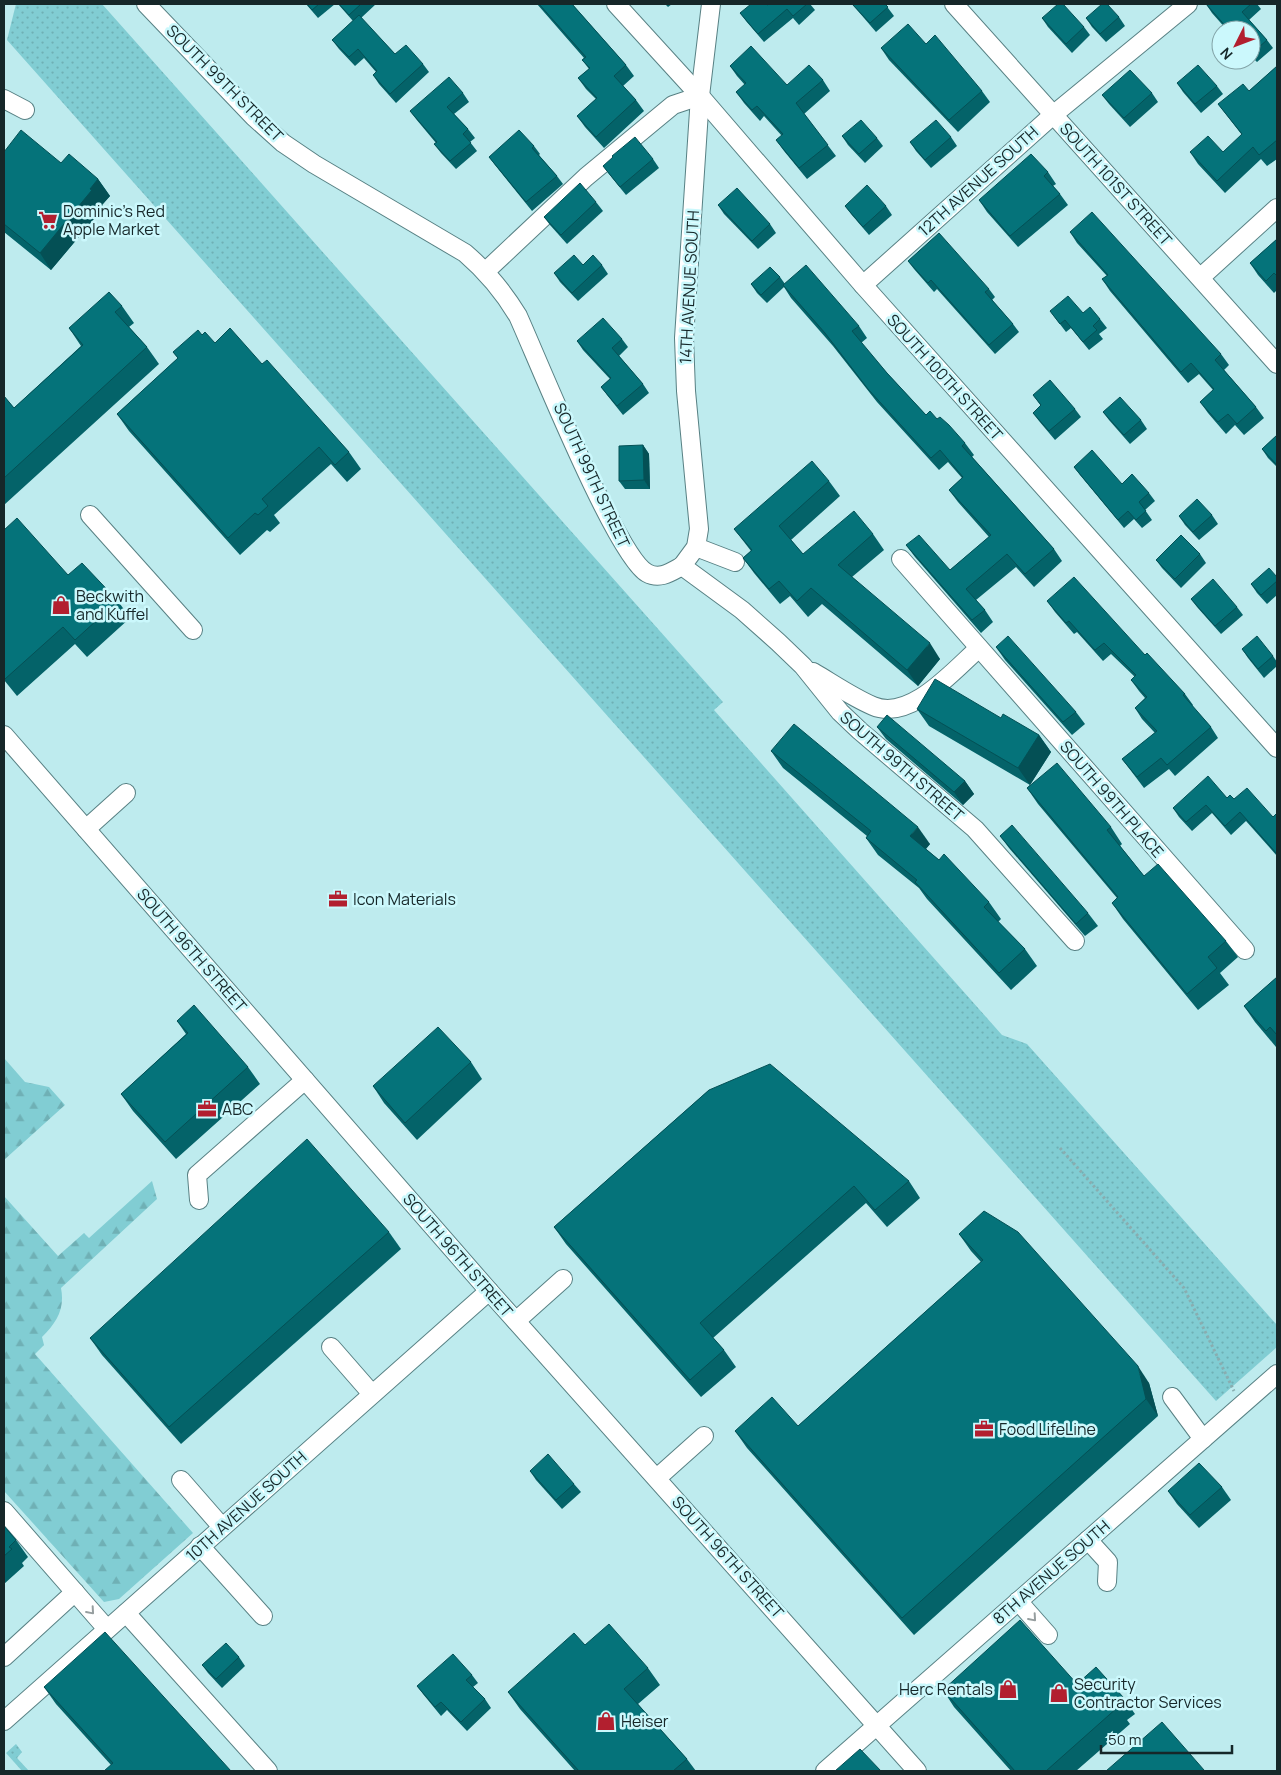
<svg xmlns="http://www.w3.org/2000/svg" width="1281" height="1775" font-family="Manrope,sans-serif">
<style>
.grass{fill:url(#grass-dots)}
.forest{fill:url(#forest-firs)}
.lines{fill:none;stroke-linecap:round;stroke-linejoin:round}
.minor-casing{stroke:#588184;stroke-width:20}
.path{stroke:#89adb0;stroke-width:3;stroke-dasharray:2.5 2.5;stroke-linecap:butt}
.minor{stroke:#fff;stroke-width:18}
.wall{fill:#046369}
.shaded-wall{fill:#045055}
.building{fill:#05737a;stroke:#045055}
.oneway{stroke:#969e9f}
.labels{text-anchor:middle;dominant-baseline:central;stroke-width:5;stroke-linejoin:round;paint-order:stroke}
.street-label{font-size:16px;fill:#162729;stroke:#cbf8fc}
.poi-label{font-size:16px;fill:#162729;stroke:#cbf8fc;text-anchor:start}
</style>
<defs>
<pattern id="grass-dots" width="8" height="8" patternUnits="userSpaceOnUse" patternTransform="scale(1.25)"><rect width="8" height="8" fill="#81cdd3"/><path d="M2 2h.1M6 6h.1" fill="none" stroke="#6fb0b5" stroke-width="1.8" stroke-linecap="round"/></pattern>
<pattern id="forest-firs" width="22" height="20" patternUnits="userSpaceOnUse" patternTransform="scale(1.25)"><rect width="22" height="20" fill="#81cdd3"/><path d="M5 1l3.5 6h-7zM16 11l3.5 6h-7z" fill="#6fb0b5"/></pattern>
</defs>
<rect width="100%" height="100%" fill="#beebee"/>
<g class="grass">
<polygon points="16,4 102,4 723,702 714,710 1002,1035 1027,1044 1277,1325 1277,1347 1216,1401 7,40"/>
<polygon points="16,1744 22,1752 17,1758 29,1771 22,1771 6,1753"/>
</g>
<g class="forest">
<polygon points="4,1058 25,1082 49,1087 65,1105 4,1160"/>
<path d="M152,1181L157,1199L61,1288C65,1309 57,1322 42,1337L44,1345L35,1354L193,1533L119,1599L104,1602L4,1491V1196L58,1256L84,1233L89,1238Z"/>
</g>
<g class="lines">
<g class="minor-casing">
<g id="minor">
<path d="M146,4L254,117L283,143L314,164L465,253C487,272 503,291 518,316C537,358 617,557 647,573C660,580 671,572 682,566L742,610L778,642L803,666L840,712L860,731L975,829L1075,941"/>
<polyline points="616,4 700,96 863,285 1277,748"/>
<polyline points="954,4 1277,364"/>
<polyline points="4,99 25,110"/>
<polyline points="486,271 586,177 673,105 700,96"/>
<polyline points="1201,277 1277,208"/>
<polyline points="863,285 1053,115 1188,4"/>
<polyline points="90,515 193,630"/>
<polyline points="696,547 735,562"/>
<polyline points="901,559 1245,950"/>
<polyline points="682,566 696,547 699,529 686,391 684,338 700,96 711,4"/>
<path d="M813,672C832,683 852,697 873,706C910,722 954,670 979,648"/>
<polyline points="4,735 489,1291 917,1771"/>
<polyline points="86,829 126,793"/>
<polyline points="199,1200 197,1175 305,1080"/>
<polyline points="516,1321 563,1279"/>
<polyline points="331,1347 372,1394"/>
<polyline points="1172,1397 1203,1439"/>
<polyline points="657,1478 704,1436"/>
<polyline points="181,1480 222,1527"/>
<polyline points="4,1511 107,1629"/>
<polyline points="1088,1540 1108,1562 1107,1582"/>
<polyline points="200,1546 263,1616"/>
<polyline points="1018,1601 1048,1635"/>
<polyline points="126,1613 268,1771"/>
<polyline points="4,1657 75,1592"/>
<polyline points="4,1721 489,1291"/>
<polyline points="825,1771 1277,1374"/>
</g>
</g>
<polyline class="path" points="1060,1148 1184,1288 1234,1391"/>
<use href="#minor" class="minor"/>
</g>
<g class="wall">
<polygon points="306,4 335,4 318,18"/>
<polygon points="338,4 376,4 361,18 395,54 423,64 429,72 396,103 379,84 373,75 376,72 364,58 355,66 339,49 332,40 353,21"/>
<polygon points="537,4 572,4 626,65 634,76 623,86 636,100 644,111 604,148 585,127 577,116 596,99 586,89 578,78 589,69 582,60 584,58"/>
<polygon points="665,4 672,4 668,7"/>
<polygon points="769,4 810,4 815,10 799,25 793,18 764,42 746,21 740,13 768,5"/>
<polygon points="852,4 885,4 894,16 876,32"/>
<polygon points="1206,4 1257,4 1261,9 1249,20 1267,40 1273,48 1257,62 1251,56 1251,30 1227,30 1212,13"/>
<polygon points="1119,17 1125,26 1106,42 1092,27 1086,18"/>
<polygon points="1042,18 1084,27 1090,35 1072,53 1048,27"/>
<polygon points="926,44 982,91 990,102 958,132 889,60 881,48"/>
<polygon points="730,66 787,85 823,80 830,91 804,114 836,156 807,179 784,151 776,140 782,136 764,116 760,121 744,103 736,92 745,85 737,76"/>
<polygon points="1277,66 1277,159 1267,166 1261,159 1225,193 1198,164 1190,152 1223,152 1242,135 1218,104 1249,91"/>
<polygon points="1177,83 1217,86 1223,94 1201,113 1183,92"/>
<polygon points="463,93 469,102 454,114 468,129 475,138 470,142 477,151 456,169 441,153 434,144 436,143 416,119 410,111"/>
<polygon points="1152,93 1158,102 1130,127 1109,104 1102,95"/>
<polygon points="842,136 877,138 883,146 865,163 848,145"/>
<polygon points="951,137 957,146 931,168 916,151 910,142"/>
<polygon points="534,146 540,154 539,155 557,176 563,184 532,211 495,165 489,157"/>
<polygon points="4,152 98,179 110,196 102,205 104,207 51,270 4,232"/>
<polygon points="653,159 659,168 626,195 609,174 603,166"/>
<polygon points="1048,172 1056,184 1053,186 1060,194 1068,205 1018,247 987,212 979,200"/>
<polygon points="596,202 603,211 567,244 550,225 544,217"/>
<polygon points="718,205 770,224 776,233 758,249 724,214"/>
<polygon points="845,206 886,206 892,215 869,235 851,214"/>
<polygon points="1070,232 1221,354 1229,365 1224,370 1256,407 1264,418 1244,435 1235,425 1226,434 1208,413 1200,402 1213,390 1199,374 1188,383 1110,291 1102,279 1107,276 1077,243"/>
<polygon points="1277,239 1277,290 1274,293 1258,275 1250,263"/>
<polygon points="908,261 989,289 995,297 992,300 1013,324 1019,332 995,354 937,289 934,292 914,269"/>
<polygon points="583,265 602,265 608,274 578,301 560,282 554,273"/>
<polygon points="780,277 785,284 859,326 867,338 861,343 887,373 926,415 937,419 965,443 974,455 972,457 1054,549 1062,561 1034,587 1016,567 976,600 985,610 993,622 981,633 915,557 906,545 950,570 989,537 958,502 949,490 962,478 948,462 939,470 877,402 833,346 791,298 784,287 767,303 757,293 751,284"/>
<polygon points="122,306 134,323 129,327 147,347 159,364 4,505 4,396 14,408 81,346 69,328"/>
<polygon points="1050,311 1083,313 1100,319 1107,328 1099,334 1103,339 1089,350 1071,328 1066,332"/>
<polygon points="202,335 215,343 262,364 349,452 361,469 347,482 331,464 274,515 280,523 270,532 267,530 240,555 129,431 117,414 178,358 173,352"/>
<polygon points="622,339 628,347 619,356 643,384 649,393 623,415 607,395 601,387 610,379 583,350 577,341"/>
<polygon points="1033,395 1075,409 1081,417 1055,440 1039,421 1033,413 1041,406"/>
<polygon points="1103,412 1141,420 1147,429 1130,444 1109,420"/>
<polygon points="1277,435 1277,467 1268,458 1262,449"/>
<polygon points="643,445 649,454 650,489 625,489 619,481"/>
<polygon points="1074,467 1149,493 1155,501 1145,510 1152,520 1142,528 1134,519 1124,528 1080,475"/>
<polygon points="829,481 840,496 791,540 803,554 873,534 884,550 852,577 940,659 918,686 822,604 808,617 790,596 780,604 754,573 743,558 751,551 734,529"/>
<polygon points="1212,515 1218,524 1199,540 1185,525 1179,516"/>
<polygon points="4,530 68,575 118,601 130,618 87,657 75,644 17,696 4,680"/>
<polygon points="1200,554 1206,563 1181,588 1162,568 1156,560"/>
<polygon points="1277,577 1277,595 1267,604 1257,593 1251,584"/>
<polygon points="1191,599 1237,607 1243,615 1221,634 1197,607"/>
<polygon points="1047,601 1145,655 1185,694 1193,705 1192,706 1211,727 1218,738 1175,776 1169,769 1144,788 1122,759 1155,733 1142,719 1135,708 1145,698 1139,691 1131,680 1135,677 1111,654 1103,661 1077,632 1074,634 1055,612"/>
<polygon points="996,647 1076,712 1085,724 1072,735 1005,660"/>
<polygon points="1242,649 1273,656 1277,662 1277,666 1264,678 1248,658"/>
<polygon points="917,709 1039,735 1051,752 1030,785 1111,827 1122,844 1120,846 1144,876 1226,941 1238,957 1220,973 1229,985 1198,1010 1123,919 1112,903 1117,898 1038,804 1027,788 1030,785 929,726"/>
<polygon points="877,727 965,781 974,794 963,805 886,739"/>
<polygon points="771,751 930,844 926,849 989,902 1001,919 998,922 1025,949 1037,966 1011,990 927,899 919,888 878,855 866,838 867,836 783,768"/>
<polygon points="1227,798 1234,799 1273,817 1277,813 1277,856 1246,821 1231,835 1212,813 1192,831 1179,817 1173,808"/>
<polygon points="1000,836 1088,913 1098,926 1085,936 1009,848"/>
<polygon points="1277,977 1277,1046 1276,1047 1255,1022 1244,1006"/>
<polygon points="177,1021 248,1067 260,1084 176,1159 133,1111 121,1094 186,1034"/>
<polygon points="471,1062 482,1079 417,1140 384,1103 373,1086"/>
<polygon points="709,1090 909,1181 920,1198 887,1227 866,1203 713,1338 724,1350 736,1367 701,1397 566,1244 554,1227"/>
<polygon points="389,1232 401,1249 181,1444 102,1355 90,1338"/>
<polygon points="959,1234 1149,1383 1158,1416 914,1635 747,1448 735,1431 798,1426 981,1262 971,1251"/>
<polygon points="530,1471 574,1484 581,1492 562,1509 536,1480"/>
<polygon points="1222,1487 1231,1500 1199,1528 1177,1504 1168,1491"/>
<polygon points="4,1526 16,1540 28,1557 22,1563 24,1566 4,1584"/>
<polygon points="585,1645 648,1668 660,1685 638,1704 687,1759 696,1771 575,1771 520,1709 508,1692"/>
<polygon points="239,1657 245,1666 222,1688 208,1673 202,1665"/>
<polygon points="472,1675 478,1683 473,1687 485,1699 491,1708 467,1731 447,1710 441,1716 423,1694 417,1686"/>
<polygon points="44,1687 231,1771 111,1765 56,1704"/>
<polygon points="943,1690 1123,1697 1135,1714 1127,1720 1130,1724 1076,1771 1011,1771 954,1707"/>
</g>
<g class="shaded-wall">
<polygon points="98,179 110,196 102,205 104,207 51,270 40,253"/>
<polygon points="643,445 649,454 650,489 644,480"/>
<polygon points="930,643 940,659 918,686 907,670"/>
<polygon points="1039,735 1051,752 1030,785 1018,768"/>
<polygon points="965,781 974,794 963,805 954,792"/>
<polygon points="918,827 930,844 922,853 910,836"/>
<polygon points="1138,1366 1149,1383 1158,1416 1146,1399"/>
</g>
<g class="building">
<polygon points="307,4 319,4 312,10"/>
<polygon points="339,4 361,4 349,15"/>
<polygon points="539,4 572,4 626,65 614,76 636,100 596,137 577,116 597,98 578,78 590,68 582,60 586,57"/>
<polygon points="751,4 766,4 768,5 769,4 807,4 793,16 787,9 758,34 740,13"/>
<polygon points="852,4 885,4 888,7 870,23"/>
<polygon points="1058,4 1063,4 1084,27 1066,44 1042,18"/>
<polygon points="1102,4 1107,4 1119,17 1100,34 1086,18"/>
<polygon points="1206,4 1251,4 1242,12 1267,40 1251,54 1251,30 1229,30"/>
<polygon points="359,15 395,54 406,45 423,64 390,94 373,75 377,71 358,49 349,57 332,40"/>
<polygon points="908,24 926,44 935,35 982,91 949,120 881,48"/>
<polygon points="751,46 787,85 809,65 823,80 796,103 828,145 799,168 776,140 783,134 757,106 752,110 736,92 746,83 730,66"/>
<polygon points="1198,65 1217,86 1195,104 1177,83"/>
<polygon points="1277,66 1277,140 1259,155 1253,147 1217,181 1190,152 1208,136 1223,152 1242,134 1218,104 1243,84 1249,91"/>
<polygon points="1130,70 1152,93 1124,118 1102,95"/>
<polygon points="449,77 463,93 447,107 468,129 463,134 471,143 450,161 434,144 437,142 410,111"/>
<polygon points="861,120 877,138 859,154 842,136"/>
<polygon points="936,120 951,137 925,160 910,142"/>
<polygon points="21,130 61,163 69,154 98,179 90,189 92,190 40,253 4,224 4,152"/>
<polygon points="519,130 534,146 532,148 557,176 526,202 489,157"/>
<polygon points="635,137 653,159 620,187 603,166 613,157 612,156"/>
<polygon points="1031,154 1048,172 1044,176 1060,194 1010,236 979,200"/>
<polygon points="580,183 596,202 561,235 544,217"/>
<polygon points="867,185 886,206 863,227 845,206"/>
<polygon points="737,188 770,224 752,241 718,205"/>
<polygon points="1092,212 1221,354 1215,360 1256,407 1237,424 1228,414 1218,422 1200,402 1214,389 1191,363 1181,372 1102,279 1108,275 1070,232"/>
<polygon points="939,233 989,289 985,292 1013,324 989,345 931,280 928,283 908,261"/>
<polygon points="1277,239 1277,276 1274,273 1266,281 1250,263"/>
<polygon points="574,255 583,265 593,255 602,265 572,293 554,273"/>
<polygon points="806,265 859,326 852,331 887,373 926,415 930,411 937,419 940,417 949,425 965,443 962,446 1054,549 1025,574 1007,554 966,589 985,610 972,620 906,545 919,535 950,570 991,535 949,490 963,477 940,450 931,458 868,389 825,333 783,285"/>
<polygon points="770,267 780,277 761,295 751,284"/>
<polygon points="109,292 122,306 115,312 147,347 4,478 4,396 14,408 83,345 69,328"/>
<polygon points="1068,296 1083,313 1090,307 1100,319 1093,326 1097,330 1083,342 1065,320 1060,324 1050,311"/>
<polygon points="603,318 622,339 612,348 643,384 617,406 601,387 611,378 577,341"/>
<polygon points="230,328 262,364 267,360 349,452 335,465 319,447 262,499 268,506 258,515 255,513 228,538 117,414 178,358 173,352 198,330 202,335 205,332 215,343"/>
<polygon points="1050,380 1075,409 1049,431 1033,413 1041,405 1033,395"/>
<polygon points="1120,397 1141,420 1124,435 1103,412"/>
<polygon points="1277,435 1277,465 1262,449"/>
<polygon points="643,445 644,480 619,481 619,446"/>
<polygon points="1092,450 1122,484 1132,474 1149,493 1139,502 1146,511 1136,520 1128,511 1118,520 1074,467"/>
<polygon points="812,461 829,481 779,526 803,554 854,511 873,534 838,565 930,643 907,670 811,588 797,601 779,581 769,589 743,558 752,550 734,529"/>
<polygon points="1197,499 1212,515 1193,532 1179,516"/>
<polygon points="17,518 68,575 82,563 118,601 75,640 63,627 5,679 4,677 4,530"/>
<polygon points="1181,535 1200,554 1175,579 1156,560"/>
<polygon points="1269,568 1277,577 1277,581 1261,595 1251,584"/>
<polygon points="1074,577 1145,655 1147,653 1185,694 1183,695 1211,727 1167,765 1161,758 1137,777 1122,759 1157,731 1135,708 1147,697 1131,680 1136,675 1104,643 1095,650 1069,621 1066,623 1047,601"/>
<polygon points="1213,579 1237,607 1215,626 1191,599"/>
<polygon points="1008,636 1076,712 1063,722 996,647"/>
<polygon points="1257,636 1273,656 1258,669 1242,649"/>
<polygon points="935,679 1001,718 1003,714 1039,735 1018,768 917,709"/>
<polygon points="887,715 965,781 954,792 877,727"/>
<polygon points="794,724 918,827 910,836 939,860 944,854 989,902 984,907 1025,949 999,973 915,882 917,880 866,838 871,831 771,751"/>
<polygon points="1057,763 1111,827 1107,830 1144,876 1158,864 1226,941 1208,957 1217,968 1187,994 1112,903 1118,897 1027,788"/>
<polygon points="1208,776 1227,798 1230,795 1234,799 1247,788 1273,817 1277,813 1277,854 1240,812 1225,826 1206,805 1186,822 1173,808"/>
<polygon points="1012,825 1088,913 1076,924 1000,836"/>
<polygon points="1277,977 1277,1035 1270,1027 1266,1031 1244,1006"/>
<polygon points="194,1005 248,1067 165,1142 121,1094 188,1033 177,1021"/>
<polygon points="438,1027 471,1062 405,1123 373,1086"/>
<polygon points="770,1064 909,1181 875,1210 854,1186 700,1323 724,1350 690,1380 554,1227 709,1090"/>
<polygon points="307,1139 389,1232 169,1427 90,1338"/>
<polygon points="984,1211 1018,1232 1138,1366 1146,1399 902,1618 735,1431 772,1397 798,1426 983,1260 959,1234"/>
<polygon points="548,1454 574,1484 556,1500 530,1471"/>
<polygon points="1199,1463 1222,1487 1190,1515 1168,1491"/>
<polygon points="4,1526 16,1540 9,1547 12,1549 4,1556"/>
<polygon points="1020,1620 1077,1684 1096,1667 1123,1697 1115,1704 1118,1707 1046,1771 1015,1771 943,1690"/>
<polygon points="609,1624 648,1668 624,1689 687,1759 673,1771 579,1771 508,1692 574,1633 585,1645"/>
<polygon points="105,1632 231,1771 104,1771 113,1763 44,1687"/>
<polygon points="226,1643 239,1657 216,1679 202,1665"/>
<polygon points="453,1654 472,1675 466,1680 485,1699 461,1722 441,1702 435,1707 417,1686"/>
<polygon points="1162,1722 1204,1770 1202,1771 1106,1771"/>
<polygon points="860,1749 881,1771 835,1771"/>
</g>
<defs><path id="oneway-chevron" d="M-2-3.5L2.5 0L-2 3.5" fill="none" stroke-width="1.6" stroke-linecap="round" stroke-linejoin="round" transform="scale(1.25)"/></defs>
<g class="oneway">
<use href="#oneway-chevron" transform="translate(91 1611) rotate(49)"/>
<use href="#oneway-chevron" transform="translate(1033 1618) rotate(49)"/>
</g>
<defs>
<g id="supermarket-bare" transform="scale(1.5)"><path d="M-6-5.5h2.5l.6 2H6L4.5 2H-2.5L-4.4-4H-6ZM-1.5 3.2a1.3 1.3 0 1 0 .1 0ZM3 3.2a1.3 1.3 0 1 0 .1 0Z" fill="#b21f2f" stroke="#cbf8fc" stroke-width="2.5" paint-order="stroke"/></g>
<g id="shop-bare" transform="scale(1.5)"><path d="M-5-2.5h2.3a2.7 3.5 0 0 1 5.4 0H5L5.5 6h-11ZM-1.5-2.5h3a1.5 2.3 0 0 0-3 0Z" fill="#b21f2f" stroke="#cbf8fc" stroke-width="2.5" paint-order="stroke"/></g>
<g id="office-bare" transform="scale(1.5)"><path d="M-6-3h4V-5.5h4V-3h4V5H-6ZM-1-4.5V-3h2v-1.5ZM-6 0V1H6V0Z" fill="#b21f2f" stroke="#cbf8fc" stroke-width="2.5" paint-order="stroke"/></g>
</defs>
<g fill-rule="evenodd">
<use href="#supermarket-bare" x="48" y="220"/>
<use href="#shop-bare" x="61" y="605"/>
<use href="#office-bare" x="338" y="899"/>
<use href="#office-bare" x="207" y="1109"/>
<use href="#office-bare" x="984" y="1429"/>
<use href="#shop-bare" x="1008" y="1689"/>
<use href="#shop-bare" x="1059" y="1693"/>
<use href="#shop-bare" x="606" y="1721"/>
</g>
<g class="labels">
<g class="street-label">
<text transform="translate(225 83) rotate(45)">SOUTH 99TH STREET</text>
<text transform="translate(978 181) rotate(-42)">12TH AVENUE SOUTH</text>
<text transform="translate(1116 184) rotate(48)">SOUTH 101ST STREET</text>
<text transform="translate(689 287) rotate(-87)">14TH AVENUE SOUTH</text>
<text transform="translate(945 377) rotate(48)">SOUTH 100TH STREET</text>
<text transform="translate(592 475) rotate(65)">SOUTH 99TH STREET</text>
<text transform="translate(902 766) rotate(41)">SOUTH 99TH STREET</text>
<text transform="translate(1112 799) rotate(49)">SOUTH 99TH PLACE</text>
<text transform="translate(192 950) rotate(49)">SOUTH 96TH STREET</text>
<text transform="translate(458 1255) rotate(49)">SOUTH 96TH STREET</text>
<text transform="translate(246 1506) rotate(-42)">10TH AVENUE SOUTH</text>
<text transform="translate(728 1557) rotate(48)">SOUTH 96TH STREET</text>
<text transform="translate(1051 1572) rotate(-41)">8TH AVENUE SOUTH</text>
</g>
<g class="poi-label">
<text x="63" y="211">Dominic's Red<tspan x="63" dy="18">Apple Market</tspan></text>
<text x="76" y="596">Beckwith<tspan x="76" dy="18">and Kuffel</tspan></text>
<text x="353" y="899">Icon Materials</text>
<text x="222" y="1109">ABC</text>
<text x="999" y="1429">Food LifeLine</text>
<text x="1074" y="1684">Security<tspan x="1074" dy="18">Contractor Services</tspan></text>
<text x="993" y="1689" text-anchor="end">Herc Rentals</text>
<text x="621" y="1721">Heiser</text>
</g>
</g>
<rect width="1281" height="1775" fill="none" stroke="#162729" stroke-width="10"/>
<g transform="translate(1236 45) rotate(228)"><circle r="24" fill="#cbf8fc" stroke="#83a4a8"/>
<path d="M0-4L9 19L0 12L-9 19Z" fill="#b21f2f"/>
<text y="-8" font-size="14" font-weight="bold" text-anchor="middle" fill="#162729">N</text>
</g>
<path d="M1101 1745v8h131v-8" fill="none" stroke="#162729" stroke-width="2.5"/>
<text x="1108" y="1745" font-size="15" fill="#162729" stroke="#cbf8fc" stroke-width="4" paint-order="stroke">50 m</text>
</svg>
